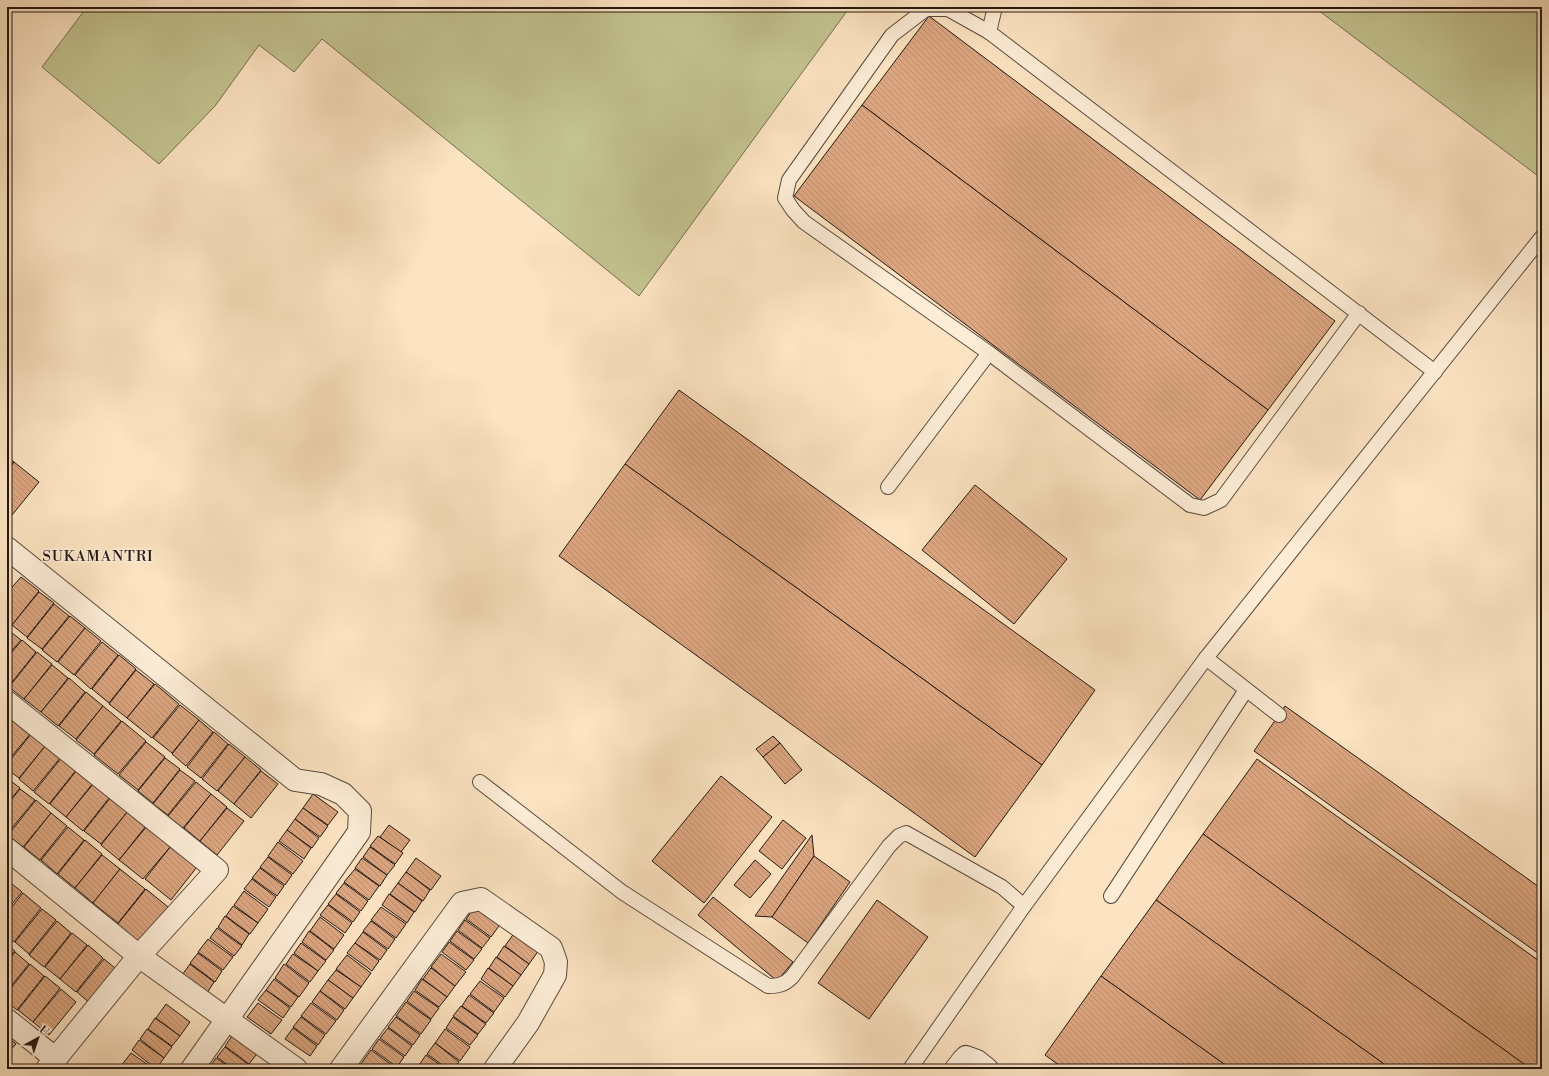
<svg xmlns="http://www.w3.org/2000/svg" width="1549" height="1076" font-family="'Libre Bodoni',serif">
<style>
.grass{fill:#c3c390;stroke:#746e51}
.building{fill:url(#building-back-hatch);stroke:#241812}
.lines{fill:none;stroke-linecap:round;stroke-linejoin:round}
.lane-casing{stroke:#5a4b3e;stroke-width:16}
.street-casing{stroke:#5a4b3e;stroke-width:24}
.lane{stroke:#fdedd7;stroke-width:14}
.street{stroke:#fdedd7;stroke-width:22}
.labels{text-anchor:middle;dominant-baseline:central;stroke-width:3;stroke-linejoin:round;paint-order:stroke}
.quarter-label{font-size:15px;letter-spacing:1px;fill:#241812;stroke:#fdedd7}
</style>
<defs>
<pattern id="building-back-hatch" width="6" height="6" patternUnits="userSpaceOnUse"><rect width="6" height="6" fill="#dca680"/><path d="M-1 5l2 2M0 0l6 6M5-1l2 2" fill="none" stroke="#bd8e6e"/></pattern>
</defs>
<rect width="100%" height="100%" fill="#fce3c1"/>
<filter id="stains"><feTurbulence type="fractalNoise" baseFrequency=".005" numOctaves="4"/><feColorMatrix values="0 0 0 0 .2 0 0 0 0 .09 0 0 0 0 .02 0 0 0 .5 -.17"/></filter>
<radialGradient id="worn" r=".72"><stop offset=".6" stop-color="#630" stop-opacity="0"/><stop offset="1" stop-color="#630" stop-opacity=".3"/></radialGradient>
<g class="grass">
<polygon points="87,7 850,7 639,296 322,39 294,72 259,45 215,106 159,164 42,67"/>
<polygon points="1314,7 1542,7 1542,179"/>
</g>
<g class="building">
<polygon points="929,16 1335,321 1268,410 862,105"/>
<polygon points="862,105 1268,410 1200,500 794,196"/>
<polygon points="679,390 1095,690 1042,765 625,464"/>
<polygon points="7,456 14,462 7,470"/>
<polygon points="14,462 39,482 12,515 7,511 7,471"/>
<polygon points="625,464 1042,765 975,857 559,556"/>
<polygon points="975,485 1067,559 1014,624 922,550"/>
<polygon points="21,577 39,591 12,625 7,620 7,593"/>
<polygon points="39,592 54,603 27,637 12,625"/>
<polygon points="54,604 69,616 42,649 27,638"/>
<polygon points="70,616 85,628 57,662 42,650"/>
<polygon points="85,628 101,641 74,675 58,662"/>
<polygon points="7,629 21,640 7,656"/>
<polygon points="22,640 36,652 9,686 7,685 7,658"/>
<polygon points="102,642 118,655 91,689 75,675"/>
<polygon points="37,652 52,664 24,699 9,687"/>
<polygon points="119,655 136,669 109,703 92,689"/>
<polygon points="52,665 68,678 41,712 24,699"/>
<polygon points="136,670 154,684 127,718 109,704"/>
<polygon points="69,678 85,692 58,726 41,712"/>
<polygon points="155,684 179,704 152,738 127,718"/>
<polygon points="86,692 103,706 76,739 59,726"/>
<polygon points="180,705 199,720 172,753 153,738"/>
<polygon points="103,706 121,721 94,754 76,740"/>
<polygon points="1285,706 1542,889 1542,956 1254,751"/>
<polygon points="12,718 31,733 7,762 7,724"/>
<polygon points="199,720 213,732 186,766 172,754"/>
<polygon points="122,721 146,741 118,774 94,755"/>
<polygon points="214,732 228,744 201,778 187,767"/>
<polygon points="32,733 46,745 19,778 7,769 7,764"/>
<polygon points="773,736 780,743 763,757 756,749"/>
<polygon points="146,742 165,757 138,790 119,775"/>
<polygon points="780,743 802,770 785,784 763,757"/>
<polygon points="229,744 245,757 217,791 202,779"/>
<polygon points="46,745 61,757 33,791 19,779"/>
<polygon points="62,757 77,769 49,804 34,792"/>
<polygon points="245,757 261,770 234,804 218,791"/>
<polygon points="165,758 180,769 153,803 138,791"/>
<polygon points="1257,759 1542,963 1542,1069 1531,1069 1203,834"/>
<polygon points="77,770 93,783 66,817 50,804"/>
<polygon points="180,770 195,781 168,815 153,804"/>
<polygon points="261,771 278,784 251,818 234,804"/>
<polygon points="721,776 772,817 704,903 652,861"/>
<polygon points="7,778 20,788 7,804"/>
<polygon points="196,782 211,794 183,828 168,816"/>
<polygon points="94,783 110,797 83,831 66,817"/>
<polygon points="20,789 35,800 7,834 7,805"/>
<polygon points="211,794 227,807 200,841 184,828"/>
<polygon points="313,794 338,812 328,825 303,808"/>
<polygon points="111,797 128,811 101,844 84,831"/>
<polygon points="36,800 51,813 23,847 8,835"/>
<polygon points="227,808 244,821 217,855 200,841"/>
<polygon points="303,808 328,826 320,837 295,819"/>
<polygon points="128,811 146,826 119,860 101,845"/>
<polygon points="51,813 67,826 40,860 24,847"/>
<polygon points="295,819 319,838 312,848 287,830"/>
<polygon points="783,820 806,838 782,869 759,851"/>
<polygon points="389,825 410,840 401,852 380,837"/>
<polygon points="147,826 171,846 143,879 119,860"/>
<polygon points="68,827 84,840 57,874 41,860"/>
<polygon points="287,830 311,848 304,859 279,841"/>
<polygon points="1203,834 1531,1069 1391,1069 1156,900"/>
<polygon points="812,835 814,856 772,917 755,916"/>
<polygon points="378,836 403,853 395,864 370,846"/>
<polygon points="85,840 102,854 75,888 58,874"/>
<polygon points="278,842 303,861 293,874 268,856"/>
<polygon points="171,846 197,867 171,900 145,879"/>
<polygon points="370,847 395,865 387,875 363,857"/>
<polygon points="102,855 120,869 93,903 75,888"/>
<polygon points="814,856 850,882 808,943 772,917"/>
<polygon points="268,857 292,875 285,885 260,867"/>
<polygon points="362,858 387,875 380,886 355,868"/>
<polygon points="416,858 441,876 431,890 406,872"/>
<polygon points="755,860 771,874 750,898 734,885"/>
<polygon points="260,868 284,886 277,896 252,878"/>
<polygon points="120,869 145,889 118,923 93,903"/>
<polygon points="355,869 379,886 369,900 344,882"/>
<polygon points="406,872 430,890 423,901 398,883"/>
<polygon points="252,879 276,897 269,907 244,889"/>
<polygon points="7,880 22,892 7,910"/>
<polygon points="344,883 368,901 361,911 336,893"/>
<polygon points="398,883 422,901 415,912 390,894"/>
<polygon points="146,889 168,907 139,942 117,925"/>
<polygon points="244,891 268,909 258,923 234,905"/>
<polygon points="23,893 41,908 14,942 7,936 7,913"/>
<polygon points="336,894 360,912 353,922 328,904"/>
<polygon points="389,894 414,912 407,923 382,905"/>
<polygon points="713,897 793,962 777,981 698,915"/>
<polygon points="877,900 928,937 869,1019 818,983"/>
<polygon points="1156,900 1391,1069 1231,1069 1101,976"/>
<polygon points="328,905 352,923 345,933 320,915"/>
<polygon points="476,905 501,923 491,937 466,919"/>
<polygon points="233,906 258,923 250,934 226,916"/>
<polygon points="381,907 406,924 396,938 371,920"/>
<polygon points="42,909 56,920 29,954 15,942"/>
<polygon points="225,916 249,934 242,945 218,927"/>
<polygon points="320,917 344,935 334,949 310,931"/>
<polygon points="465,920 490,938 482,948 458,930"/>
<polygon points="57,921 71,933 44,967 29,955"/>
<polygon points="371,921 395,939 388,949 363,931"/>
<polygon points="217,928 242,946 234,956 210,938"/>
<polygon points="309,931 334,950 326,960 302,942"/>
<polygon points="457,931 482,949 474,959 450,941"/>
<polygon points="363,932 387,950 380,960 355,943"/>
<polygon points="515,932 539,950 529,964 505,946"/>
<polygon points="72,933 87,945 60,979 45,967"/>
<polygon points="208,939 233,957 223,970 198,952"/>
<polygon points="449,942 474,960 466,970 442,952"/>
<polygon points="301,943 326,961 318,971 294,953"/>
<polygon points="355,943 379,961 372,971 347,953"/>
<polygon points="7,945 15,951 7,961"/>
<polygon points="88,945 103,958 76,992 60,979"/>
<polygon points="504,946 529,964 521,975 497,957"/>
<polygon points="15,952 29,964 7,991 7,962"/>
<polygon points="198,953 222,971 215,982 190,963"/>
<polygon points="293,954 318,971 310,982 286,964"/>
<polygon points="441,954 466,972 455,986 431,967"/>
<polygon points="347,955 371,973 361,987 336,969"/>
<polygon points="496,957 521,975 513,986 489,968"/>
<polygon points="104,959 121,973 93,1006 77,992"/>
<polygon points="30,964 44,976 17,1010 7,1002 7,993"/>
<polygon points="190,964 214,982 207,993 182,975"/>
<polygon points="284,964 309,983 299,997 275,978"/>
<polygon points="431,968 455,986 447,997 423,979"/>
<polygon points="488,968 513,986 505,997 481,979"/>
<polygon points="336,970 361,987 353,998 328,980"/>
<polygon points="45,976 60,988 33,1022 18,1010"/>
<polygon points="1101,976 1231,1069 1064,1069 1045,1055"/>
<polygon points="274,979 298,997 291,1007 266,990"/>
<polygon points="422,979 447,997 439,1007 415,990"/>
<polygon points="328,980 353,998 345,1009 320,991"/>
<polygon points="480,981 504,998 494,1012 470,994"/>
<polygon points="61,989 76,1002 49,1035 33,1022"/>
<polygon points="266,990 290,1008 283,1018 258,1000"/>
<polygon points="320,991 344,1010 337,1020 312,1002"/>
<polygon points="414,991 439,1008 431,1019 407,1001"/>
<polygon points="469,995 494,1013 486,1023 462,1006"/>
<polygon points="406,1002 431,1020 421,1034 396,1016"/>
<polygon points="258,1003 282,1020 271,1034 247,1017"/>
<polygon points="311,1003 336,1021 326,1034 301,1016"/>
<polygon points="166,1004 190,1022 180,1036 156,1018"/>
<polygon points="461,1006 486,1024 478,1034 453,1016"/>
<polygon points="301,1017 325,1035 318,1045 293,1027"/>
<polygon points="396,1017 420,1035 413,1045 388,1027"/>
<polygon points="453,1017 478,1035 470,1045 446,1028"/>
<polygon points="155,1018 180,1036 172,1046 148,1029"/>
<polygon points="293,1028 317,1046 310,1056 285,1039"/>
<polygon points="388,1028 412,1046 405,1056 380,1038"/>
<polygon points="147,1029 172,1047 164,1058 140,1039"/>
<polygon points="445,1029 470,1047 460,1061 435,1043"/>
<polygon points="235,1032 260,1050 249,1064 225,1046"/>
<polygon points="7,1037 16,1044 7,1054"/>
<polygon points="379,1039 404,1057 397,1067 372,1049"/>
<polygon points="139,1040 164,1058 156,1069 132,1050"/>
<polygon points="435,1043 459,1062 454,1069 448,1069 427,1054"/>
<polygon points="225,1047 249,1065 246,1069 233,1069 217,1057"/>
<polygon points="371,1050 396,1068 395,1069 368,1069 361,1064"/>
<polygon points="131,1053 154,1069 125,1069 121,1066"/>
<polygon points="426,1055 446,1069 425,1069 419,1065"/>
<polygon points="216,1058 232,1069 210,1069 209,1068"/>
<polygon points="360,1064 367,1069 357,1069"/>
</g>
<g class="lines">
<g class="lane-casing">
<g id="lane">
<polyline points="989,32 995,7"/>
<polyline points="1359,313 1221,500 1204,508 1190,505 989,353 804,222 793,210 785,198 789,180 892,35 926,9 948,9 989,32 1435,372"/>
<polyline points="888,487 989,353"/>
<polyline points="1206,658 1279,715"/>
<path d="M480,782L622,892L768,986C778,986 784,985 792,977L889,846L899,836L906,833L1002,887L1024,906"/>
<polyline points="1111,896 1246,690"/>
<polyline points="910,1069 1024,906 1206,658 1542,237"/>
</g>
</g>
<g class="street-casing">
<g id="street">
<polyline points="7,548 295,780 321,784 343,794 360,811 359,832 192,1069"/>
<polyline points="7,702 217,870 139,956 47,1069"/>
<polyline points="7,849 139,956 296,1069"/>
<polyline points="7,1020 56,1059"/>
<polyline points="341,1069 462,903 481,899 551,948 556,962 555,975 528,1023 495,1069"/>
<polyline points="956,1069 963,1060 966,1057 977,1061 987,1069"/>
</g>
</g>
<use href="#lane" class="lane"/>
<use href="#street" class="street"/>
</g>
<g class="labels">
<g class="quarter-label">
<text x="98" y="556">SUKAMANTRI</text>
</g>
</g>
<rect width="1549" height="1076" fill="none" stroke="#fce3c1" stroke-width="24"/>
<rect x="8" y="8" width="1533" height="1060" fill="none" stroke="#241812" stroke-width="2"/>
<rect x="12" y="12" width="1525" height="1052" fill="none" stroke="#241812"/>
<g transform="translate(38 1038) rotate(40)" stroke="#fdedd7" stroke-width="3" paint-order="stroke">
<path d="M0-3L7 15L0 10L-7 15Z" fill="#241812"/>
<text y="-6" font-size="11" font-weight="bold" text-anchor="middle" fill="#241812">U</text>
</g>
<rect width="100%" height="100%" filter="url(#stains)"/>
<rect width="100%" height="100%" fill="url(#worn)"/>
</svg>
